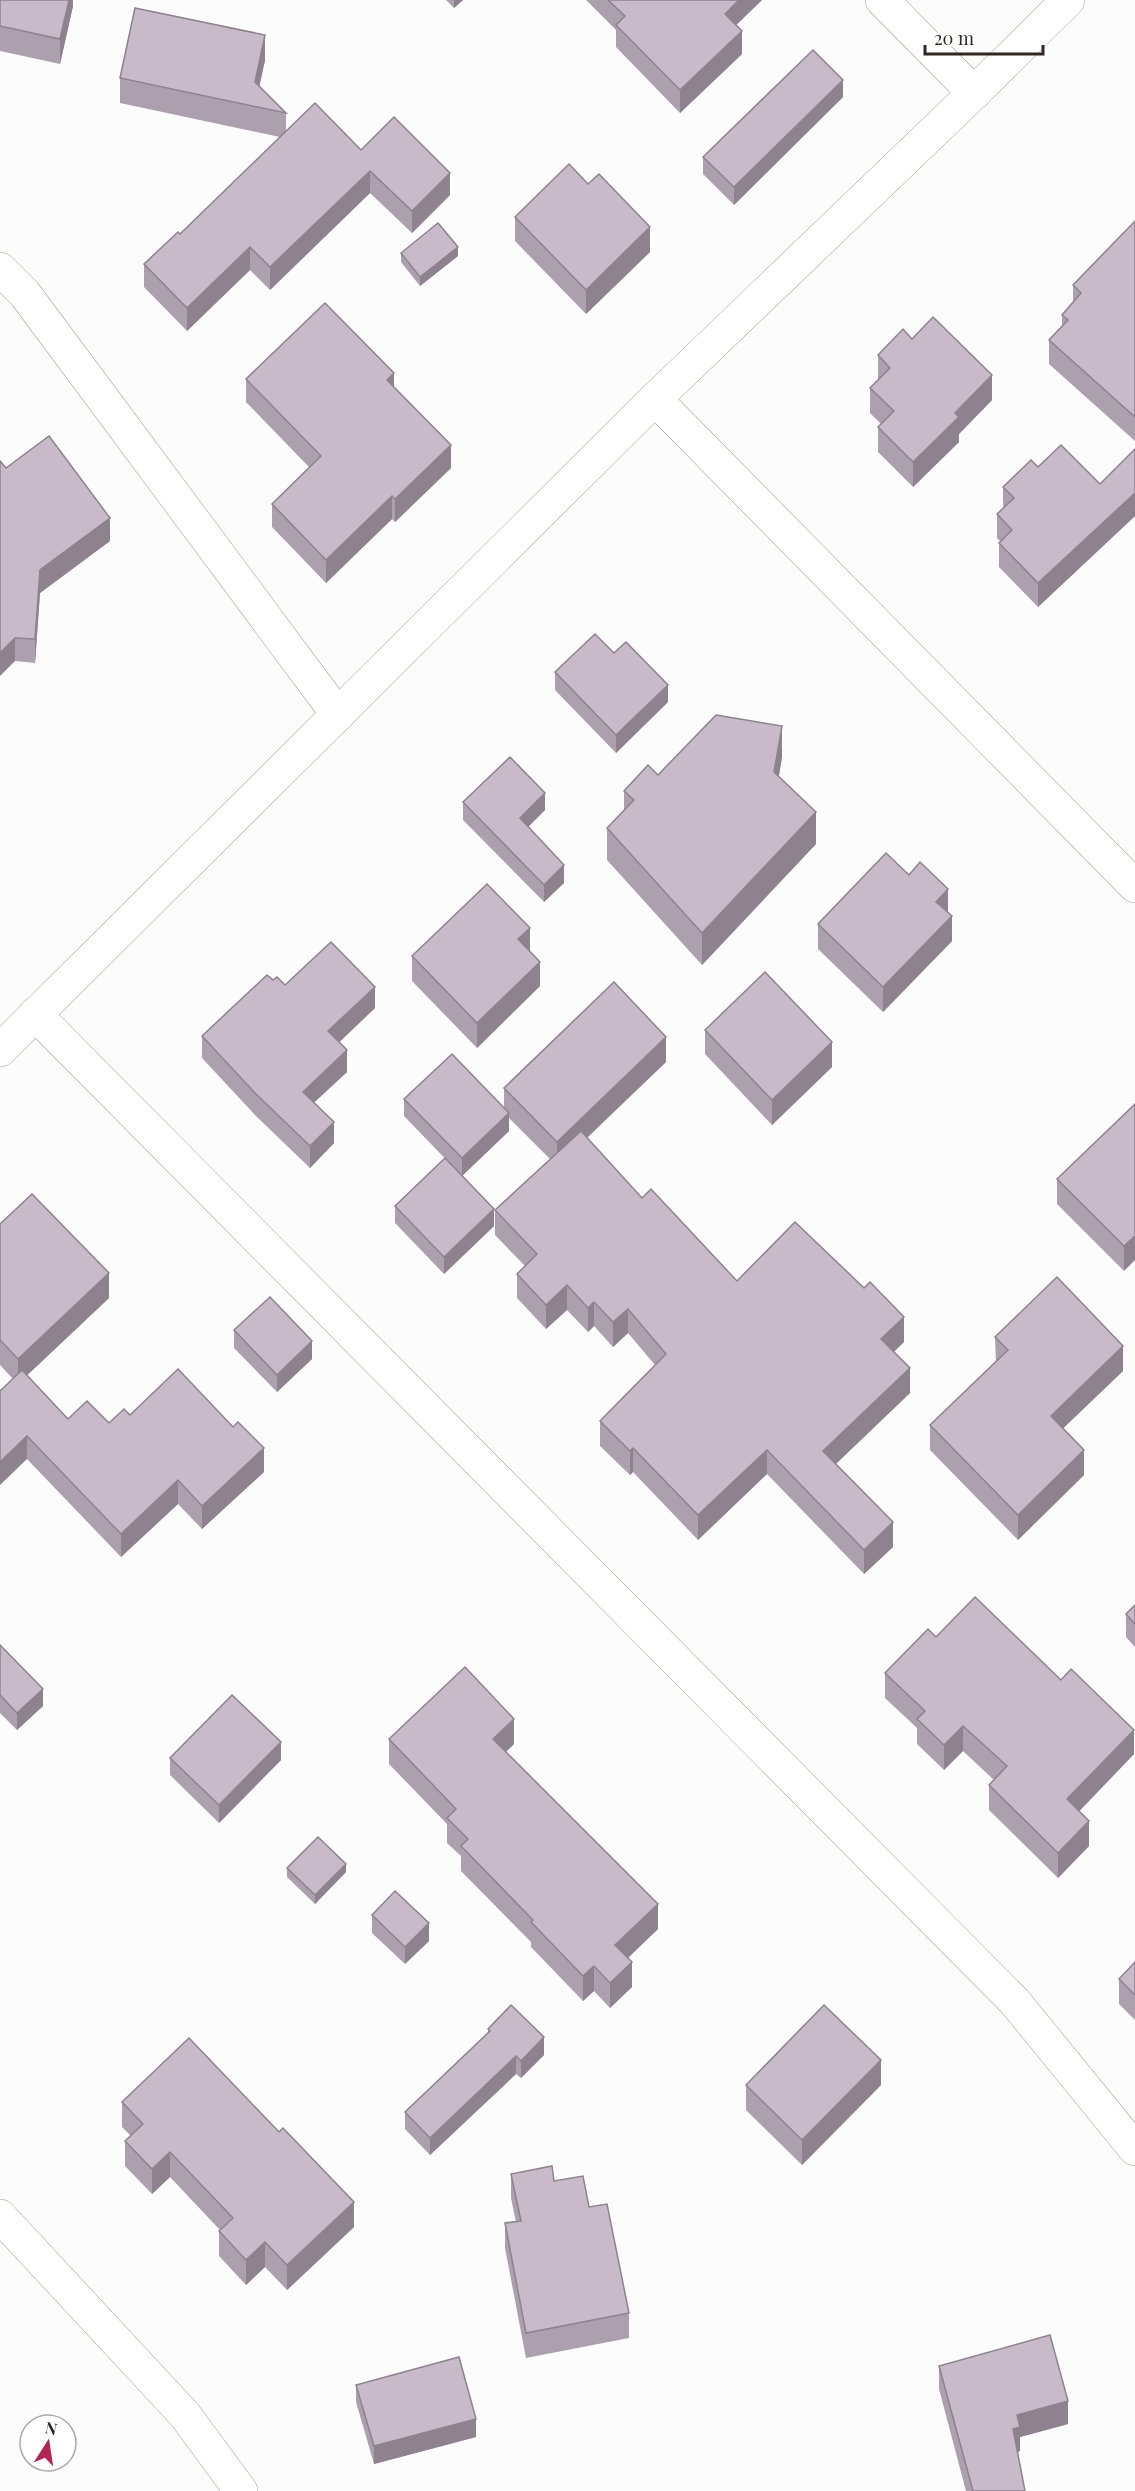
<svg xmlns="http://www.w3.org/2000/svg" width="1135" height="2491" font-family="'Playfair Display',serif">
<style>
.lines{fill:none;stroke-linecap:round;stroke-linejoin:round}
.street-casing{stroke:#ae9991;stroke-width:34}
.street{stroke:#fff;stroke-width:33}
.wall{fill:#ada0ae}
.shaded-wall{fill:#8d828d}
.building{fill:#c9baca;stroke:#8d828d;stroke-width:1.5}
</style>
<rect width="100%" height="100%" fill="#fcfcfc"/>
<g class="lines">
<g class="street-casing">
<g id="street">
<polyline points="882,0 974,93"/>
<polyline points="0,269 25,294 338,715"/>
<polyline points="655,399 1135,886"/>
<polyline points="35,1014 1015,2002 1135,2149"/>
<polyline points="0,1050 655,399 974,93 1068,0"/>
<polyline points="0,2216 185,2415 241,2491"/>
</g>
</g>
<use href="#street" class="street"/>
</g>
<g class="wall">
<polygon points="0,0 73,0 73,6 60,64 0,51"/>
<polygon points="446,0 463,0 454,8"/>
<polygon points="586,0 762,0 736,25 742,54 680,113 616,47 616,30"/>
<polygon points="265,60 259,86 286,113 286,131 361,150 450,195 412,233 370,193 270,290 250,270 187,331 144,287 144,264 180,234 280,137 120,103 120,78"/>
<polygon points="843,97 734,205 703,174 703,157"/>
<polygon points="588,184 650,252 586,314 515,241 515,217"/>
<polygon points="1135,221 1135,441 1049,364 1049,340 1062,327 1062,315 1073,302 1073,285"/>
<polygon points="401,253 458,256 420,286 401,262"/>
<polygon points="912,339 992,400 959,434 959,442 913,487 878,452 878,427 881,424 870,413 870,388 878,380 878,355"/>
<polygon points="246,379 394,387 451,468 395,522 392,519 326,583 272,527 272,504 309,467 246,402"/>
<polygon points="1135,449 1135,516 1038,607 999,567 999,543 1001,542 997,538 997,514 1003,509 1003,487 1038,467 1100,484"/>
<polygon points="6,468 110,541 40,593 35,663 15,661"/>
<polygon points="614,653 668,702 616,753 555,690 555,672"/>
<polygon points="782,757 779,776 816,844 702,965 607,860 607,828 624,811 624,791 658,775"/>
<polygon points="463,802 545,810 528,827 564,883 544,902 463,820"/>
<polygon points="948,913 952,941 883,1012 818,949 818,924"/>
<polygon points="530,951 540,986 477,1048 412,981 412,956"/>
<polygon points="273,980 285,985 375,1008 339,1042 347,1072 314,1102 334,1143 310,1168 256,1116 202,1058 202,1036"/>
<polygon points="705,1030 832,1067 772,1125 705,1054"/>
<polygon points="666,1062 587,1138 642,1198 737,1281 904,1342 894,1352 910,1393 836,1464 893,1547 864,1574 767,1474 698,1540 633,1472 630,1475 600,1446 600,1421 655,1365 628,1333 613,1347 594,1326 588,1332 567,1310 546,1329 517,1298 517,1274 525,1266 495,1235 495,1210 550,1159 509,1118 509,1131 462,1176 404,1116 404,1099 504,1108 504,1088"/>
<polygon points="1135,1104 1124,1271 1057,1204 1057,1179"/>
<polygon points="395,1206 494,1226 444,1274 395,1223"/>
<polygon points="0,1224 109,1298 27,1375 68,1419 109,1423 130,1415 264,1472 202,1529 178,1504 121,1557 27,1459 13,1379 0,1365"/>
<polygon points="234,1330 312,1359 277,1392 234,1348"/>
<polygon points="995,1337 1123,1371 1063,1428 1084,1475 1018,1540 930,1450 930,1425 996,1363"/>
<polygon points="1135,1605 1135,1647 1126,1637 1126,1614"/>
<polygon points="936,1637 1134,1754 1079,1811 1089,1846 1058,1878 989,1810 989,1785 994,1780 963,1751 944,1770 917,1744 917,1728 885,1698 885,1673"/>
<polygon points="0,1645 43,1706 17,1730 0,1713"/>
<polygon points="389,1739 514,1744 506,1752 658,1929 628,1958 632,1987 610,2008 594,1991 583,2001 531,1947 531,1942 461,1871 461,1856 447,1843 447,1824 389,1764"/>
<polygon points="170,1758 281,1760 219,1823 170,1775"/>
<polygon points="287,1868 346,1872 315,1904 287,1877"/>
<polygon points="372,1915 429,1941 405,1964 372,1933"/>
<polygon points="1135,1962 1135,2020 1119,2004 1119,1979"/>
<polygon points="488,2029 544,2055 521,2078 516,2074 430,2155 405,2129 405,2112 488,2033"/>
<polygon points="746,2085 881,2085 802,2165 746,2110"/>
<polygon points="122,2102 354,2227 287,2290 265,2267 246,2285 219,2256 219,2231 220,2230 170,2177 152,2194 125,2166 125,2141 131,2136 122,2127"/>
<polygon points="511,2174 554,2181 589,2207 629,2313 629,2338 526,2358 505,2248 505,2223 516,2222 511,2198"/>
<polygon points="939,2366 1068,2424 1020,2437 1020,2451 1018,2452 1025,2491 966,2491 939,2389"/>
<polygon points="356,2385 476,2437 374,2464 356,2402"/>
</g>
<g class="shaded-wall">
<polygon points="69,0 73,0 73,6 60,64 60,39"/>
<polygon points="454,0 463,0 454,8"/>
<polygon points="739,0 762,0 725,36 725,14"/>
<polygon points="742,31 742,54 680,113 680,90"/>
<polygon points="265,35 265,60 255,107 255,82"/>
<polygon points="843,80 843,97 734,205 734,187"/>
<polygon points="370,171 370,193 270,290 270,267"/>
<polygon points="450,173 450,195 412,233 412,211"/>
<polygon points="650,227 650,252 586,314 586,290"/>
<polygon points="250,247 250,270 187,331 187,308"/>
<polygon points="458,247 458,256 420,286 420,277"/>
<polygon points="394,373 394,396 387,380"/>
<polygon points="992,375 992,400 959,434 959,442 913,487 913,462 955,413"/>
<polygon points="451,445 451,468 395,522 395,499"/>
<polygon points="1135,493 1135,516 1038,607 1038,583"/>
<polygon points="392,496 392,519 326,583 326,560"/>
<polygon points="110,518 110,541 40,593 35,663 35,639 40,570"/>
<polygon points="15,638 15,661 0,676 0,653"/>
<polygon points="668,685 668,702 616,753 616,735"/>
<polygon points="782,726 782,757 774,803 774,772"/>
<polygon points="545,793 545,810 520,835 520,818"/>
<polygon points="816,812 816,844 702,965 702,933"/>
<polygon points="564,865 564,883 544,902 544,885"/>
<polygon points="948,889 948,914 936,902"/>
<polygon points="952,916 952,941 883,1012 883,987"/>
<polygon points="530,928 530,952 518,939"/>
<polygon points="540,962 540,986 477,1048 477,1023"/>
<polygon points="375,987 375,1008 328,1053 328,1031"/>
<polygon points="666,1037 666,1062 557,1166 557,1142"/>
<polygon points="832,1042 832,1067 772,1125 772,1100"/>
<polygon points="347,1050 347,1072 303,1113 303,1092"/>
<polygon points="509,1113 509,1131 462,1176 462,1158"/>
<polygon points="334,1122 334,1143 310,1168 310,1146"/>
<polygon points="494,1209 494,1226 444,1274 444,1257"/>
<polygon points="1135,1236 1135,1260 1124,1271 1124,1246"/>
<polygon points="109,1273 109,1298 18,1384 18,1359"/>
<polygon points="567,1285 567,1310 546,1329 546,1305"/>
<polygon points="594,1302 594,1326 588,1332 588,1308"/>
<polygon points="628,1309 628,1333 613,1347 613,1322"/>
<polygon points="904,1317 904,1342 881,1363 881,1339"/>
<polygon points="312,1341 312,1359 277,1392 277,1375"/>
<polygon points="1123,1346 1123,1371 1051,1440 1051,1416"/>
<polygon points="910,1368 910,1393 823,1476 823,1451"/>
<polygon points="27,1436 27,1459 0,1485 0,1462"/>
<polygon points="264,1448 264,1472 202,1529 202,1506"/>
<polygon points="633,1448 633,1472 630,1475 630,1451"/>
<polygon points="767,1450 767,1474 698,1540 698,1515"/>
<polygon points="1084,1450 1084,1475 1018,1540 1018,1515"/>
<polygon points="178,1480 178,1504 121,1557 121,1534"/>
<polygon points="893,1522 893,1547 864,1574 864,1550"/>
<polygon points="43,1689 43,1706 17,1730 17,1713"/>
<polygon points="514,1719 514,1744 493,1764 493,1739"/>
<polygon points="963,1726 963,1751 944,1770 944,1745"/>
<polygon points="1134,1730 1134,1754 1067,1824 1067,1799"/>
<polygon points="281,1742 281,1760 219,1823 219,1805"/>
<polygon points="1089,1821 1089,1846 1058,1878 1058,1853"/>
<polygon points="346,1864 346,1872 315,1904 315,1895"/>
<polygon points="658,1904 658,1929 615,1970 615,1945"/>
<polygon points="429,1923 429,1941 405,1964 405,1947"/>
<polygon points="632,1962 632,1987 610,2008 610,1983"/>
<polygon points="594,1966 594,1991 583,2001 583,1976"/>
<polygon points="544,2037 544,2055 521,2078 521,2061"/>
<polygon points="516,2056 516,2074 430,2155 430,2138"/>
<polygon points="881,2060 881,2085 802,2165 802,2140"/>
<polygon points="170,2152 170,2177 152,2194 152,2169"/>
<polygon points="354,2202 354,2227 287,2290 287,2265"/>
<polygon points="265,2242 265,2267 246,2285 246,2260"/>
<polygon points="1068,2401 1068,2424 1020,2437 1020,2451 1013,2453 1013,2429 1017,2415"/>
<polygon points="476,2419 476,2437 374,2464 374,2446"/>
</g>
<g class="building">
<polygon points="0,0 69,0 60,39 0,26"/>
<polygon points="608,0 739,0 725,14 742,31 680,90 616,25 625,16"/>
<polygon points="135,8 265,35 255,82 286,113 120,78"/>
<polygon points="813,50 843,80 734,187 703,157"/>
<polygon points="315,103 361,150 394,117 450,173 412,211 370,171 270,267 250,247 187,308 144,264 178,232 180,234"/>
<polygon points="569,164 588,184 599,174 650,227 586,290 515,217"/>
<polygon points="1135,221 1135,417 1049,340 1068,320 1062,315 1081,293 1073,285"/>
<polygon points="438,223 458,247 420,277 401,253"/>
<polygon points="325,303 394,373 387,380 451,445 395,499 392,496 326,560 272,504 321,456 246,379"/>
<polygon points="933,317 992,375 955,413 959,417 913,462 878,427 894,411 870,388 890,368 878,355 903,329 912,339"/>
<polygon points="49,436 110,518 40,570 35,639 15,638 0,653 0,461 6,468"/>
<polygon points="1061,445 1100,484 1135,449 1135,493 1038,583 999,543 1012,530 997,514 1014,498 1003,487 1031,460 1038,467"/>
<polygon points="595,634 614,653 626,642 668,685 616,735 555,672"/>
<polygon points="716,715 782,726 774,772 816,812 702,933 607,828 634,800 624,791 648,765 658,775"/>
<polygon points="510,757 545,793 520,818 564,865 544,885 463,802"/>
<polygon points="886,853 909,875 920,862 948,889 936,902 952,916 883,987 818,924"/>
<polygon points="487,884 530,928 518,939 540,962 477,1023 412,956"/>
<polygon points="331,942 375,987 328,1031 347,1050 303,1092 334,1122 310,1146 256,1094 202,1036 267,975 273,980 277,977 285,985"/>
<polygon points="765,972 832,1042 772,1100 705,1030"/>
<polygon points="614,982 666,1037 557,1142 504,1088"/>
<polygon points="452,1054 509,1113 462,1158 404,1099"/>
<polygon points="1135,1104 1135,1236 1124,1246 1057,1179"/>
<polygon points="581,1131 642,1198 651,1189 737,1281 795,1222 864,1288 870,1282 904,1317 881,1339 910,1368 823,1451 893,1522 864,1550 767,1450 698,1515 633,1448 630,1451 600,1421 666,1354 628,1309 613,1322 594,1302 588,1308 567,1285 546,1305 517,1274 537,1254 495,1210"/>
<polygon points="445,1158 494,1209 444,1257 395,1206"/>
<polygon points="32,1194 109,1273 18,1359 0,1340 0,1224"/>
<polygon points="1057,1277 1123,1346 1051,1416 1084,1450 1018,1515 930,1425 1008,1350 995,1337"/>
<polygon points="270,1297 312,1341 277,1375 234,1330"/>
<polygon points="178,1369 233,1427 238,1422 264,1448 202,1506 178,1480 121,1534 27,1436 0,1462 0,1391 22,1370 68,1419 87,1401 109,1423 124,1409 130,1415"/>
<polygon points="975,1597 1061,1680 1071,1669 1134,1730 1067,1799 1089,1821 1058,1853 989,1785 1007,1766 963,1726 944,1745 917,1719 925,1711 885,1673 928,1629 936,1637"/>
<polygon points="1135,1605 1135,1624 1126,1614"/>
<polygon points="0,1645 43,1689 17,1713 0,1695"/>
<polygon points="465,1667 514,1719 493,1739 658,1904 615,1945 632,1962 610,1983 594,1966 583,1976 531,1922 533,1920 461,1846 468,1839 447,1818 456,1809 389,1739"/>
<polygon points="232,1695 281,1742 219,1805 170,1758"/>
<polygon points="318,1837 346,1864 315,1895 287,1868"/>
<polygon points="395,1891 429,1923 405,1947 372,1915"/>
<polygon points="1135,1962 1135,1995 1119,1979"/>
<polygon points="511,2005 544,2037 521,2061 516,2056 430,2138 405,2112 490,2031 488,2029"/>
<polygon points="824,2005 881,2060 802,2140 746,2085"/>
<polygon points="189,2038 279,2132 283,2128 354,2202 287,2265 265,2242 246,2260 219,2231 233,2218 170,2152 152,2169 125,2141 143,2124 122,2102"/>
<polygon points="552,2166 554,2181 583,2176 589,2207 607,2204 629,2313 526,2333 505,2223 521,2221 511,2174"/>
<polygon points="1050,2335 1068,2401 1017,2415 1020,2427 1013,2429 1025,2491 973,2491 939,2366"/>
<polygon points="459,2357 476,2419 374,2446 356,2385"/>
</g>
<g transform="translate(48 2443) rotate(12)"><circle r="28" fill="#ffffff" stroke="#aca9a7" stroke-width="1.5"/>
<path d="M0-4.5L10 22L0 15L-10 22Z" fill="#b22356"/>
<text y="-9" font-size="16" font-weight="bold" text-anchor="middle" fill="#2f2723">N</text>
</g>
<path d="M925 45v9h118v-9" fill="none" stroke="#2f2723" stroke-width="3"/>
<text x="934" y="45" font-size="18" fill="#2f2723" stroke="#ffffff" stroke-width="4.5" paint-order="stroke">20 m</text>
</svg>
